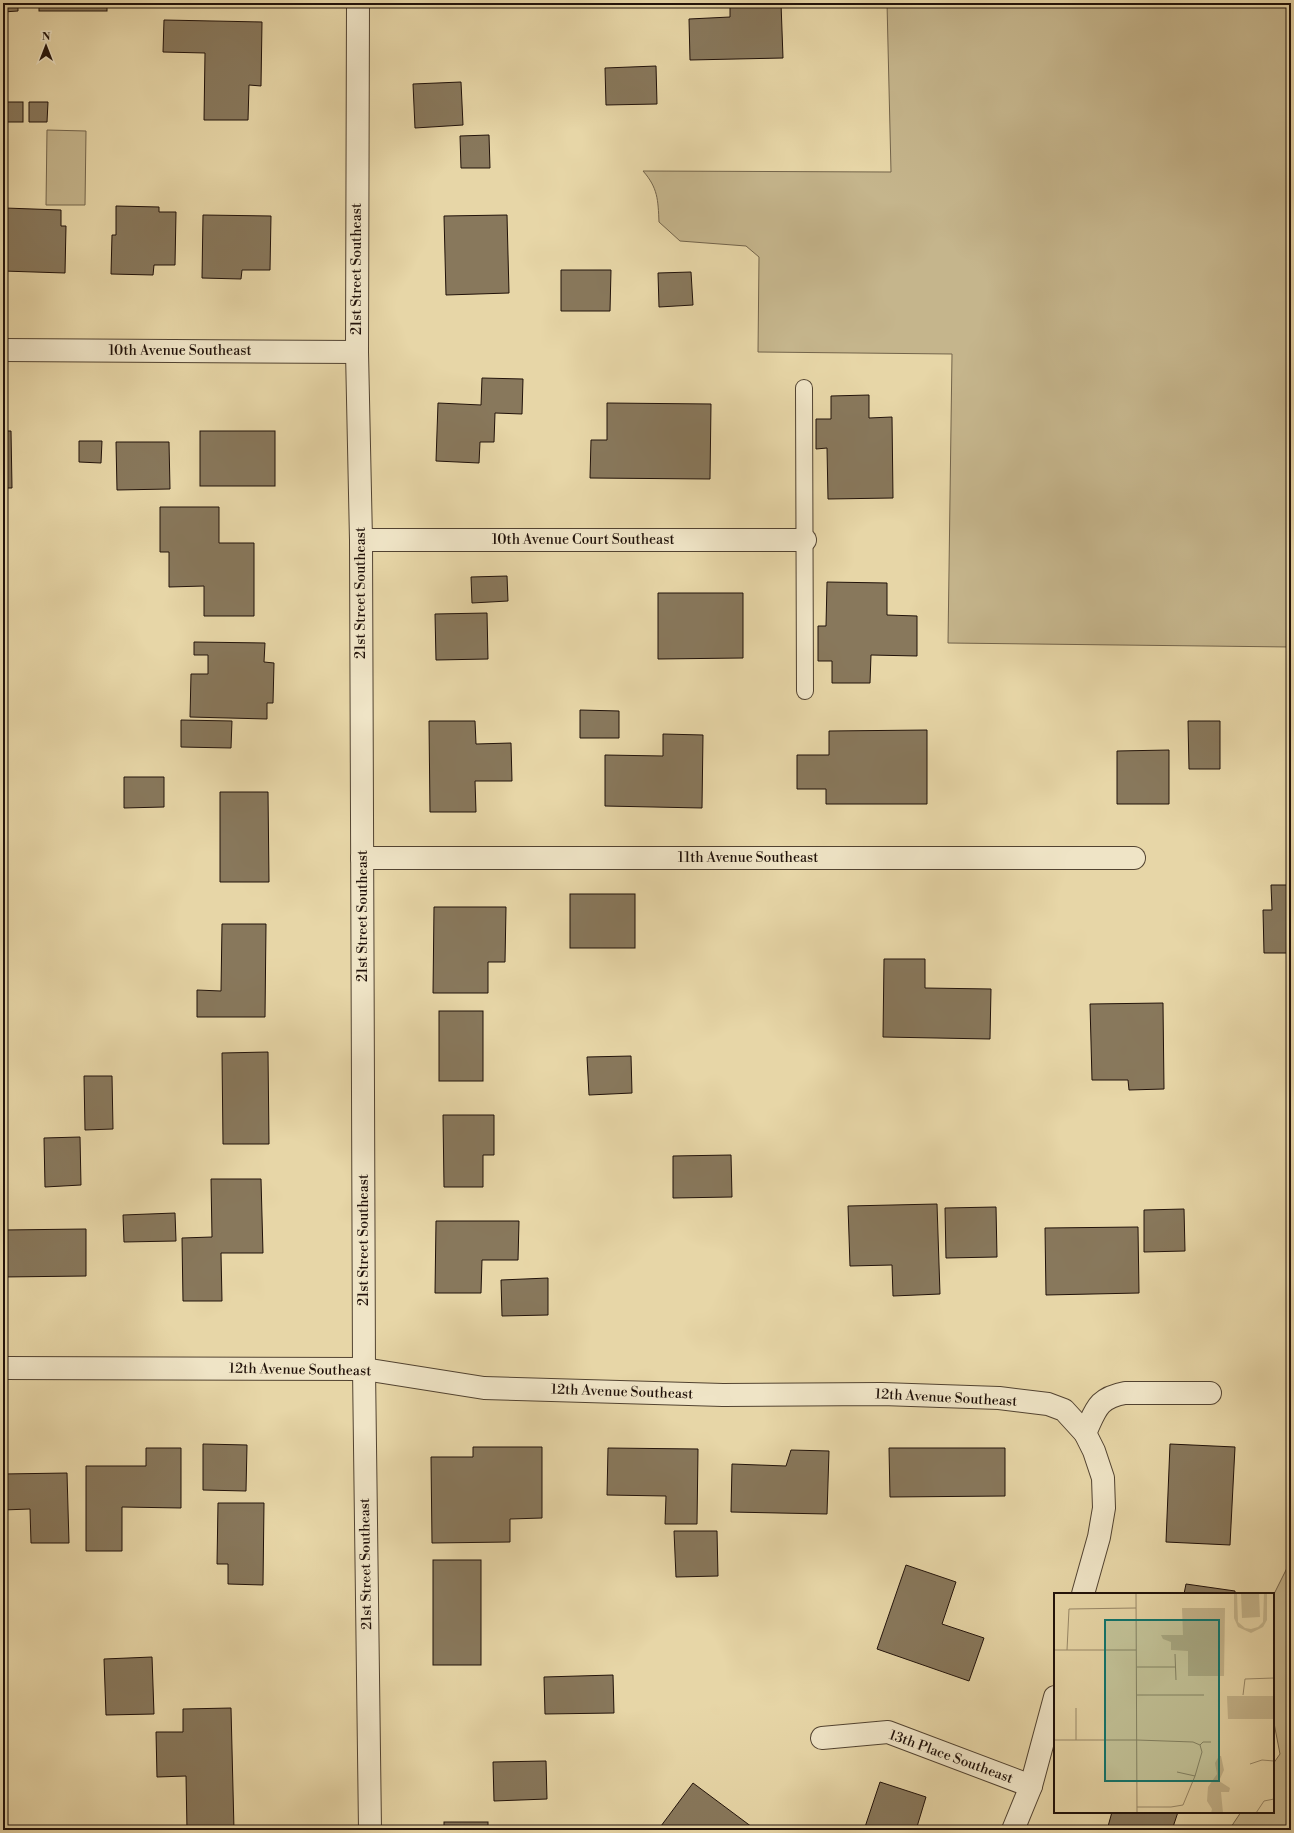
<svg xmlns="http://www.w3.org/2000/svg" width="1294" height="1833" font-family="'Libre Bodoni',serif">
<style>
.green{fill:#c5b58c;stroke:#73644b}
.building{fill:#88785c;stroke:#21120a}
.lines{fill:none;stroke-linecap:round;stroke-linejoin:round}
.service-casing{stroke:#524331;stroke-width:18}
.minor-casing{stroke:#524331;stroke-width:24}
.service{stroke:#efe4c6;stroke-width:16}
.minor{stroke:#efe4c6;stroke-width:22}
.labels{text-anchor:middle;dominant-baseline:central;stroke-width:3;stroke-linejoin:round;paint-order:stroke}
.street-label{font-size:14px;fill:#21120a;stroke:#efe4c6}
.inset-road{fill:none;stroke:#988868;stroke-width:1}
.view{fill:#0f766e;fill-opacity:0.15;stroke:#0f766e;stroke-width:2}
.inset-edge{fill:none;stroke:#21120a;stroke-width:2}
</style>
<rect width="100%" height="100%" fill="#e7d6a7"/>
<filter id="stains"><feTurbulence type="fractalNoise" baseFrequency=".005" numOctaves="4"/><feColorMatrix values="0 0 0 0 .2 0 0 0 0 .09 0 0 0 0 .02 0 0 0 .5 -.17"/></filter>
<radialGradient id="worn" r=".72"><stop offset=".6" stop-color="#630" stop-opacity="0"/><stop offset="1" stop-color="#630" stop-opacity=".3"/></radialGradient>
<g class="green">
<path d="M887,3H1291V647L948,643L952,354L758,352L759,257L746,246L680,241L659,222C658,200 658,188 643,171L891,172Z"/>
<polygon points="47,130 86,131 85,205 46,205"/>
<polygon points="1291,1560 1291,1830 1229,1830 1241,1812 1273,1812 1273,1764 1280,1754 1273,1718 1273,1596"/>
</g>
<g class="building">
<polygon points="3,3 18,3 18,11 3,12"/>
<rect x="39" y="3" width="68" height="8"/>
<polygon points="730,3 781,3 783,58 690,60 689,19 730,17"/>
<polygon points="164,20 262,22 261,86 249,85 248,120 204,120 205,53 163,52"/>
<polygon points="656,66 657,104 606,105 605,68"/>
<polygon points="461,82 463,125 415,128 413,84"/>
<rect x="4" y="102" width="19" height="20"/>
<polygon points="29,102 48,102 47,122 29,122"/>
<polygon points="489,135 490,168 461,168 460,136"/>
<polygon points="116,206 159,207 159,212 176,212 175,265 154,265 153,275 111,274 112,235 116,235"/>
<polygon points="5,208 61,210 61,226 66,226 65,273 3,271"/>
<polygon points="203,215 271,216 270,270 242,270 241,279 202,278"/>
<polygon points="507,215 509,293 446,295 444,216"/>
<polygon points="561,270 611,270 610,311 561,311"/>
<polygon points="691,272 693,305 659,307 658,273"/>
<polygon points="482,378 523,379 522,414 495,413 494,442 480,442 479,463 436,461 438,403 481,405"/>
<polygon points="869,395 869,418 892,417 893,498 828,499 827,448 816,449 816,419 831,419 831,396"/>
<polygon points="607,403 711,404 710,479 590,478 591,440 607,440"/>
<polygon points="3,431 11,431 12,488 3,488"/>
<rect x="200" y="431" width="75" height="55"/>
<polygon points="79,441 102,441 101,463 79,462"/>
<polygon points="116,442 169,442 170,489 117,490"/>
<polygon points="160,507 219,507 219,543 254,543 254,616 204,616 204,586 169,587 169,552 160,552"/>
<polygon points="507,576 508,601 472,603 471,577"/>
<polygon points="827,582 887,583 887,615 917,616 917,656 871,655 870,683 832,683 832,661 818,661 818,626 826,626"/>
<polygon points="658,593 743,593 743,658 658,659"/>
<polygon points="487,613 488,659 436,660 435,614"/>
<polygon points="194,642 265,643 264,662 274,663 273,703 267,703 267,719 190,717 191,674 208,674 208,655 194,655"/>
<polygon points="580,710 619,711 619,738 580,738"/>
<polygon points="181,720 232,721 231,748 181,747"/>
<polygon points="429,721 475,721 476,744 511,743 512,781 475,781 476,812 430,812"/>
<polygon points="1188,721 1220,721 1220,769 1189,769"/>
<polygon points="927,730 927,804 826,804 826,789 797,789 797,755 829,755 829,731"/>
<polygon points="663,734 703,735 702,808 605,806 605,755 663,756"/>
<polygon points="1169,750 1169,804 1117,804 1117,751"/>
<polygon points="124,777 164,777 164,807 124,808"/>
<polygon points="220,792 268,792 269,882 220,882"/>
<polygon points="1271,885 1291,885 1291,953 1264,953 1263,910 1272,910"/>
<rect x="570" y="894" width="65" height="54"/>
<polygon points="434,907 506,907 505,962 488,962 488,993 433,993"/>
<polygon points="222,924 266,924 265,1017 197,1017 197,990 221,991"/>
<polygon points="884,959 925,959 925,988 991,989 990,1039 883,1037"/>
<polygon points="1163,1003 1164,1089 1129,1090 1128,1080 1092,1080 1090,1004"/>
<rect x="439" y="1011" width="44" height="70"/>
<polygon points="268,1052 269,1144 223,1144 222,1053"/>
<polygon points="631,1056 632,1093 589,1095 587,1057"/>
<polygon points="84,1076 112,1076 113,1129 85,1130"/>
<polygon points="443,1115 494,1115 494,1155 483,1155 483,1187 444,1187"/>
<polygon points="80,1137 81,1185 45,1187 44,1138"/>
<polygon points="731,1155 732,1197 673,1198 673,1156"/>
<polygon points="211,1179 261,1179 263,1253 221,1253 222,1301 183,1301 182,1238 212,1237"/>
<polygon points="937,1204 940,1294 893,1296 892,1265 850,1266 848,1206"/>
<polygon points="996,1207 997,1257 946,1258 945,1208"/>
<polygon points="1184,1209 1185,1251 1144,1252 1144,1210"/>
<polygon points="175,1213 176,1241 124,1242 123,1215"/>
<polygon points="436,1221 519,1221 518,1260 482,1260 481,1293 435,1293"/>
<polygon points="1138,1227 1139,1293 1046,1295 1045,1228"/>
<polygon points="86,1229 86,1276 3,1277 3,1230"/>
<polygon points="548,1278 548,1315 502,1316 501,1280"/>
<polygon points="203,1444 247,1445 246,1491 203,1490"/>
<polygon points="1170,1444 1235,1447 1230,1545 1166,1542"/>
<polygon points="473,1447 542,1447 542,1518 510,1519 510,1542 432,1543 431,1457 473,1457"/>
<polygon points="146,1448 181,1448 181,1508 122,1507 122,1551 86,1551 86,1466 146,1466"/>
<polygon points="608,1448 698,1449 697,1524 665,1524 666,1496 607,1495"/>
<polygon points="889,1448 1005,1448 1005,1496 890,1497"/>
<polygon points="791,1450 829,1451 827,1514 731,1512 732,1464 786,1466"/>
<polygon points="67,1473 69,1543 31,1543 30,1509 3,1510 3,1474"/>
<polygon points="218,1503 264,1503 263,1585 228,1584 228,1564 217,1564"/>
<polygon points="674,1531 717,1531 718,1576 676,1577"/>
<rect x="433" y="1560" width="48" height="105"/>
<polygon points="906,1565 956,1582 942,1624 984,1638 969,1681 877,1649"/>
<polygon points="1186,1584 1235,1591 1235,1594 1184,1594"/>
<polygon points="152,1657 154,1714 106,1715 104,1659"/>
<polygon points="613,1675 614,1713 545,1714 544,1677"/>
<polygon points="231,1708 234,1830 187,1830 186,1776 157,1777 156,1732 183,1732 183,1709"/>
<polygon points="546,1761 547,1799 494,1801 493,1762"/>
<polygon points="880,1782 926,1797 916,1830 864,1830"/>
<polygon points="693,1783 756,1830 658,1830"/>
<polygon points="1112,1812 1178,1812 1172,1830 1107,1830"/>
<rect x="444" y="1822" width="44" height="8"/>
</g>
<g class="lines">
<g class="service-casing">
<polyline id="service" points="804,388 805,691"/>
</g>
<g class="minor-casing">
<g id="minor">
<polyline points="358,3 357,352 361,540 364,1369 370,1830"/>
<polyline points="3,350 357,352"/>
<polyline points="361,540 805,540"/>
<polyline points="362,858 1134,858"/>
<polyline points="3,1368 364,1369 484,1388 723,1395 882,1394 999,1398 1048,1404 1064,1410 1085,1433 1094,1451 1103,1478 1104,1508 1099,1537 1083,1594"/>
<path d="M1085,1433C1096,1410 1097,1398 1125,1393H1210"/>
<polyline points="822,1738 888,1732 1031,1786"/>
<polyline points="1013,1830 1031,1786 1055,1697"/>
</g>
</g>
<use href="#service" class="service"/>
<use href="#minor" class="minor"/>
</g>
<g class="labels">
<g class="street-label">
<text transform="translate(357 269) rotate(-90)">21st Street Southeast</text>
<text x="180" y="351">10th Avenue Southeast</text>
<text x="583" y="540">10th Avenue Court Southeast</text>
<text transform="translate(361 593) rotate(-90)">21st Street Southeast</text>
<text x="748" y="858">11th Avenue Southeast</text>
<text transform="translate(363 916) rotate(-90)">21st Street Southeast</text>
<text transform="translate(364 1240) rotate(-90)">21st Street Southeast</text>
<text transform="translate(300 1370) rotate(1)">12th Avenue Southeast</text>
<text transform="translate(622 1392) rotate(2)">12th Avenue Southeast</text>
<text transform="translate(946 1398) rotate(3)">12th Avenue Southeast</text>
<text transform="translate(366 1564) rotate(-91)">21st Street Southeast</text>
<text transform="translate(951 1757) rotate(20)">13th Place Southeast</text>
</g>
</g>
<g transform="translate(1054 1593)">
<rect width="220" height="220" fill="#e7d6a7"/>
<path d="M180,0H183L184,29L191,35L197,36L204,34L209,29L210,0H213V27L209,34L197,40L184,34L180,25ZM187,0H205L206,24L188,25ZM128,15H171L170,83H134V58L117,57V49L109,46L107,42H129ZM173,103H220V126H174ZM165,163H167L170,177L165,188L176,195L175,199H167L169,220H157L158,216L153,208L154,194L163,181L161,170Z" fill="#c5b58c"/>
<path class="inset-road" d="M82,0L83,220M0,57H82M13,57L15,16L82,15M121,61L122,87M83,74H122M83,102H150M189,102L191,86L220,85M22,115V147M0,147H83L139,149L146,152M146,152L149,149H157M196,171L208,167L220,168M123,179L141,183M83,214H117L129,212L141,183L148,159L146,152M202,220L210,208L220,206"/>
<path class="view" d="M51,27H165V188H51Z"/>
<rect width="220" height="220" class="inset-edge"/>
</g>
<rect width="1294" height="1833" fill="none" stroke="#e7d6a7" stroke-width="16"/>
<rect x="4" y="4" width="1286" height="1825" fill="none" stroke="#21120a" stroke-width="2"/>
<rect x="8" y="8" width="1278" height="1817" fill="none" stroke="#21120a"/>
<g transform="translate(46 46)" stroke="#efe4c6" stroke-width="3" paint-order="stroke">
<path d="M0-3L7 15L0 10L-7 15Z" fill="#21120a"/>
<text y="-6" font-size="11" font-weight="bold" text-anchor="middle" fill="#21120a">N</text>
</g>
<rect width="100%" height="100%" filter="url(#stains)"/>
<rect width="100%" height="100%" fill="url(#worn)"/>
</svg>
